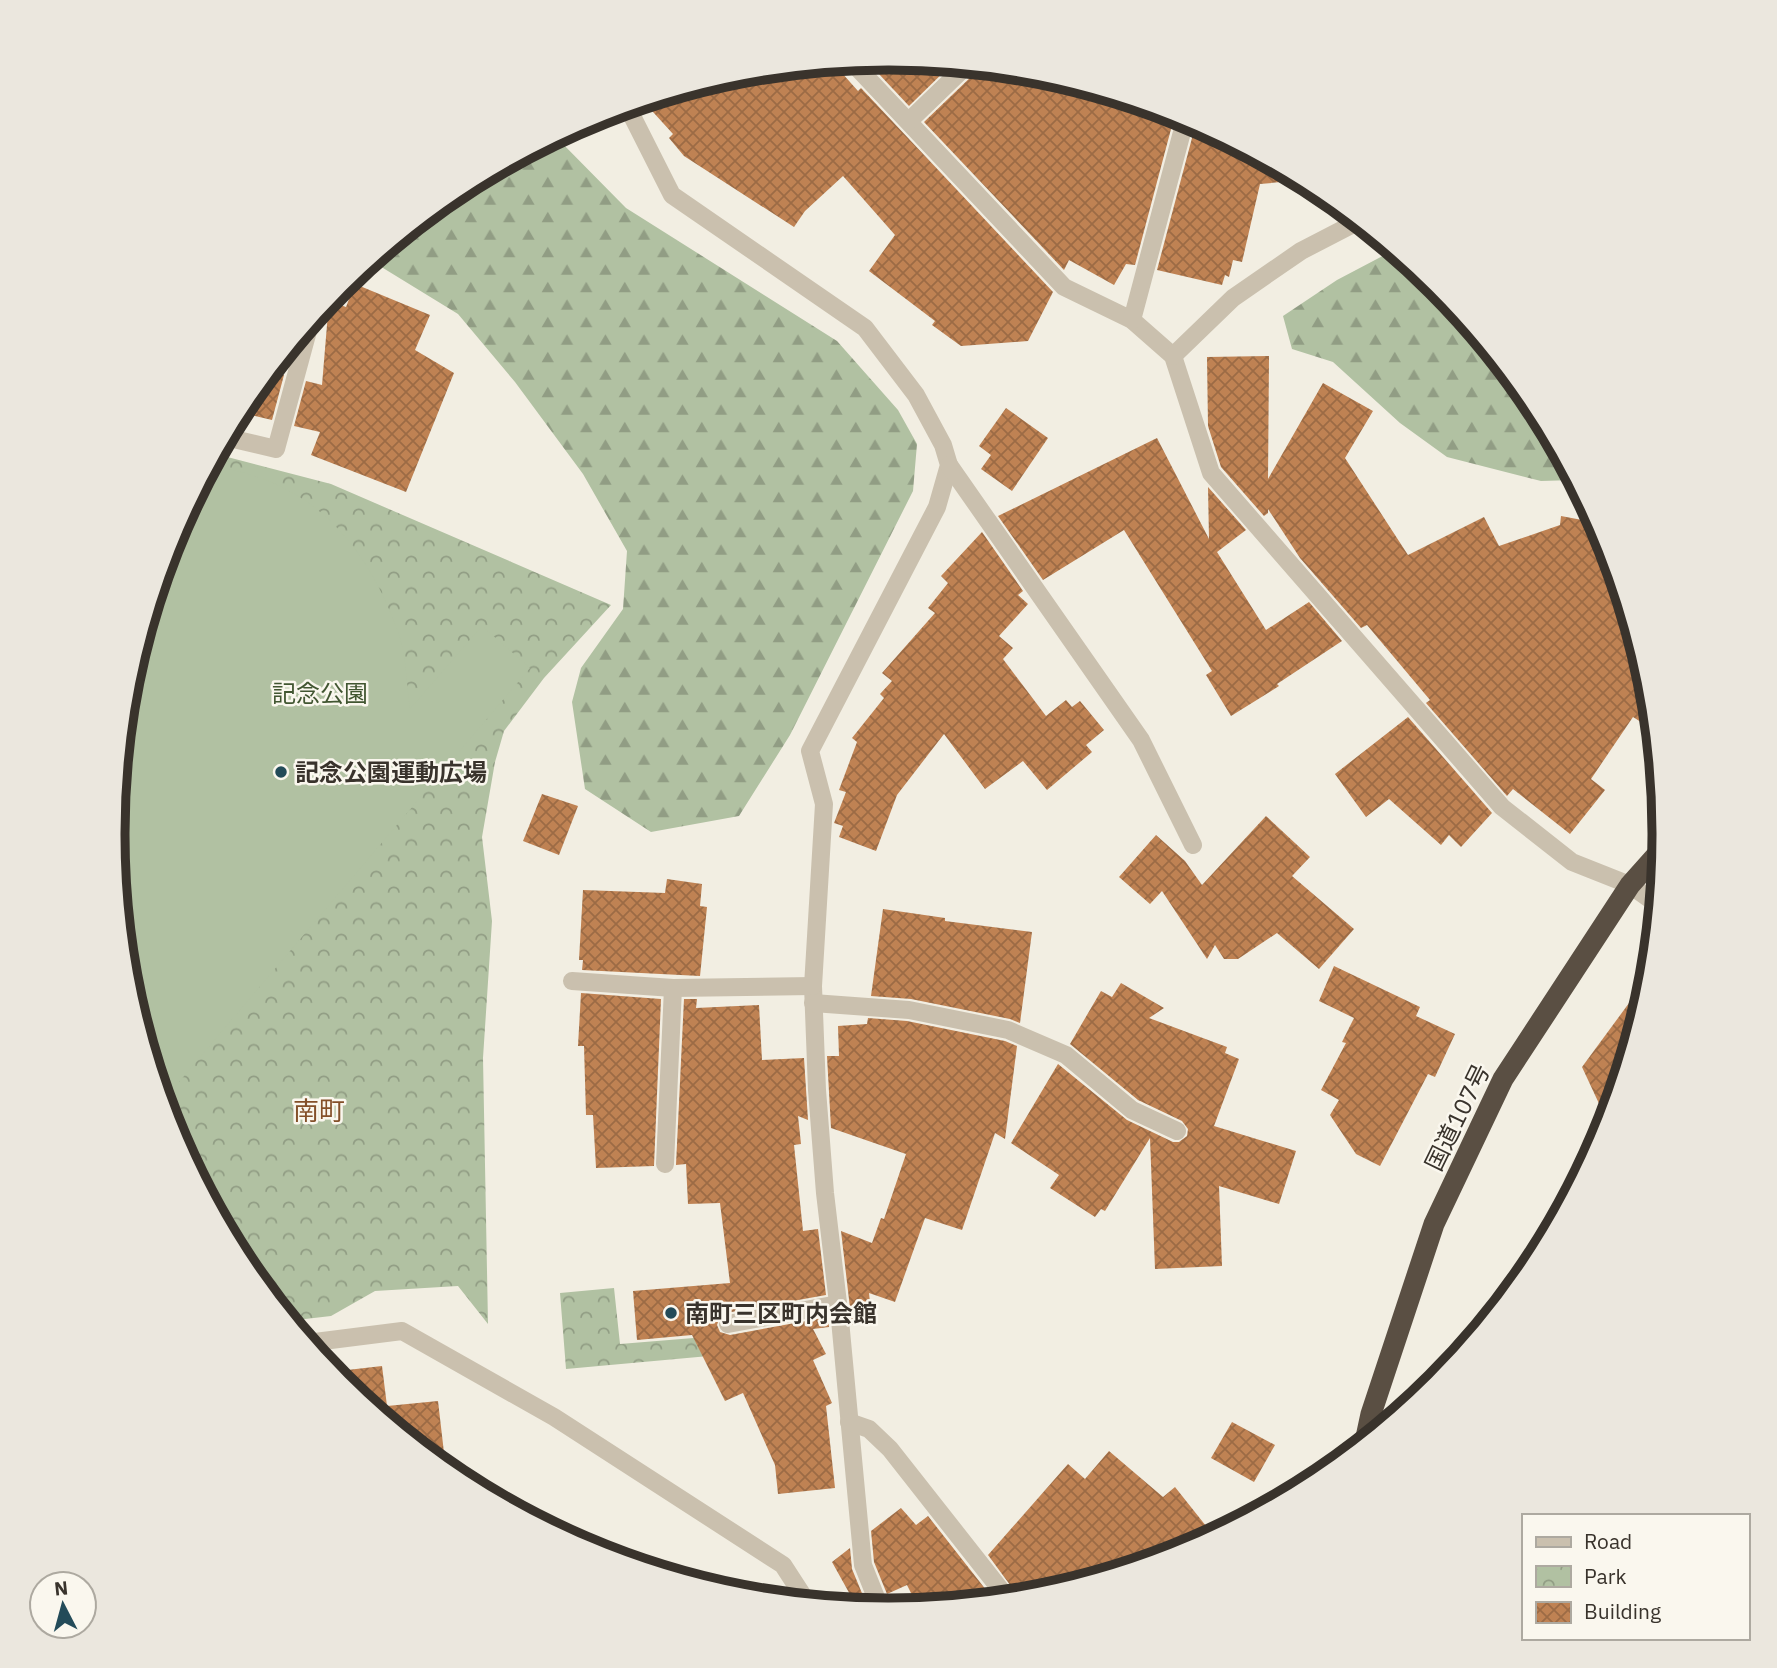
<svg xmlns="http://www.w3.org/2000/svg" width="1777" height="1668" font-family="'IBM Plex Sans','Noto Sans JP',sans-serif">
<style>
.forest{fill:url(#forest-firs)}
.park{fill:url(#park-crowns)}
.pitch{fill:#b1c1a2}
.building{fill:url(#building-cross-hatch)}
.lines{fill:none;stroke-linecap:round;stroke-linejoin:round}
.street{stroke:#cac0ae;stroke-width:18}
.highway{stroke:#5a4f43;stroke-width:21}
.poi-dot{fill:#234b59;stroke:#faf7ee;stroke-width:2.5}
.labels{text-anchor:middle;dominant-baseline:central;stroke-width:5;stroke-linejoin:round;paint-order:stroke}
.park-label{font-size:24px;fill:#415631;stroke:#faf7ee}
.poi-label{font-size:24px;font-weight:bold;fill:#39332c;stroke:#faf7ee;text-anchor:start}
.street-label{font-size:24px;fill:#39332c;stroke:#faf7ee}
.neighbourhood-label{font-size:26px;fill:#845029;stroke:#faf7ee}
.rim{fill:none;stroke:#39332c;stroke-width:9}
</style>
<defs>
<pattern id="forest-firs" width="22" height="20" patternUnits="userSpaceOnUse" patternTransform="scale(1.75)"><rect width="22" height="20" fill="#b1c1a2"/><path d="M5 1l3.5 6h-7zM16 11l3.5 6h-7z" fill="#919d84"/></pattern>
<pattern id="park-crowns" width="20" height="18" patternUnits="userSpaceOnUse" patternTransform="scale(1.75)"><rect width="20" height="18" fill="#b1c1a2"/><path d="M2 6a3 3 0 1 1 6 0M12 15a3 3 0 1 1 6 0" fill="none" stroke="#919d84"/></pattern>
<pattern id="building-cross-hatch" width="8" height="8" patternUnits="userSpaceOnUse" patternTransform="scale(1.75)"><rect width="8" height="8" fill="#bf8253"/><path d="M0 0l8 8M0 8l8-8" fill="none" stroke="#9c6b45"/></pattern>
</defs>
<rect width="100%" height="100%" fill="#f2eee2"/>
<g class="forest">
<polygon points="555,136 626,208 837,341 898,410 917,444 913,491 790,735 739,816 651,832 585,789 572,702 581,668 623,609 627,551 583,474 515,382 458,314 370,260 458,188"/>
<polygon points="1394,250 1438,285 1534,403 1575,480 1541,481 1447,457 1400,423 1333,362 1292,349 1283,316 1337,280"/>
</g>
<g class="park">
<polygon points="216,454 331,484 611,605 544,678 504,731 495,762 482,837 492,921 483,1058 488,1324 458,1286 375,1291 331,1316 288,1321 243,1265 171,1131 127,985 112,834 127,682 171,537"/>
<polygon points="614,1288 620,1344 718,1336 720,1355 566,1369 560,1293"/>
</g>
<path class="pitch" d="M209,466C307,478 364,539 397,629C407,655 406,683 410,709L482,626L530,668L162,1102L127,985L112,834L127,682L171,537Z"/>
<g class="building">
<polygon points="893,58 952,64 909,106 878,73"/>
<polygon points="833,63 858,91 861,88 1053,292 1028,341 961,346 932,325 935,321 869,271 895,235 843,176 805,211 794,227 684,156 669,138 673,134 643,101 737,73"/>
<polygon points="978,67 1041,73 1175,114 1135,265 1126,264 1114,285 1069,260 1064,270 924,122 975,73"/>
<polygon points="1196,123 1303,180 1260,184 1242,262 1233,260 1229,277 1225,275 1222,285 1157,270"/>
<polygon points="355,284 430,315 415,350 454,373 406,492 311,455 320,432 294,426 306,381 322,385 329,301 346,307"/>
<polygon points="1269,356 1268,479 1323,383 1373,411 1345,458 1408,555 1484,517 1499,546 1560,525 1561,516 1598,523 1606,537 1650,683 1655,731 1633,717 1591,779 1605,790 1570,834 1513,789 1507,796 1426,703 1430,700 1367,625 1361,628 1300,558 1268,509 1268,513 1264,516 1221,467 1208,426 1207,357"/>
<polygon points="269,371 284,375 272,420 238,412"/>
<polygon points="1006,408 1048,438 1012,491 981,469 991,455 979,446"/>
<polygon points="1157,438 1209,539 1208,487 1246,530 1217,552 1266,630 1309,602 1342,641 1277,684 1279,686 1231,716 1206,675 1212,671 1124,530 1043,580 998,516"/>
<polygon points="982,532 1023,591 1018,595 1028,604 999,636 1013,648 1003,659 1046,716 1066,700 1072,707 1080,701 1104,730 1086,745 1092,752 1047,790 1023,761 985,789 944,734 897,795 876,851 839,837 843,826 834,823 846,792 839,790 857,742 852,738 884,698 880,694 892,681 882,673 935,613 928,608 948,583 941,576"/>
<polygon points="1408,717 1492,813 1461,847 1449,835 1441,845 1389,799 1366,817 1335,774"/>
<polygon points="542,794 578,806 559,855 523,841"/>
<polygon points="1266,816 1310,857 1292,876 1354,929 1319,969 1277,933 1238,959 1224,959 1215,945 1207,959 1162,891 1150,904 1119,877 1156,835 1185,861 1202,885"/>
<polygon points="667,879 702,884 700,906 707,907 700,976 582,970 583,960 579,960 583,890 665,893"/>
<polygon points="883,909 945,918 945,921 1032,932 1020,1023 1010,1019 911,999 871,996"/>
<polygon points="1334,966 1420,1007 1416,1016 1455,1034 1435,1077 1428,1074 1380,1166 1356,1154 1330,1115 1339,1100 1321,1090 1346,1043 1342,1042 1354,1018 1319,1001"/>
<polygon points="1646,980 1650,982 1650,986 1608,1123 1582,1067"/>
<polygon points="1121,983 1164,1008 1149,1018 1227,1047 1225,1053 1239,1059 1214,1126 1296,1151 1279,1204 1219,1186 1222,1266 1155,1269 1150,1138 1105,1211 1101,1209 1095,1217 1050,1188 1059,1175 1011,1143 1058,1064 1127,1120 1173,1142 1179,1142 1187,1136 1188,1129 1182,1121 1138,1100 1070,1044 1101,991 1112,997"/>
<polygon points="581,993 661,999 654,1166 596,1168 593,1115 586,1115 584,1046 578,1046"/>
<polygon points="684,999 697,999 696,1008 759,1005 762,1060 804,1058 808,1120 798,1116 801,1144 794,1145 803,1231 818,1229 826,1295 726,1313 720,1316 717,1325 720,1332 730,1335 828,1317 829,1327 813,1329 826,1354 813,1360 832,1403 826,1406 835,1488 778,1494 775,1465 743,1393 725,1401 692,1335 637,1340 633,1291 730,1283 720,1203 688,1204 686,1164 676,1165"/>
<polygon points="868,1018 907,1021 1005,1041 1017,1046 1005,1139 995,1133 962,1230 925,1218 895,1302 869,1293 872,1322 852,1325 841,1231 872,1243 881,1218 884,1219 906,1154 831,1128 827,1056 839,1056 838,1026 867,1024"/>
<polygon points="382,1366 387,1406 438,1401 446,1470 339,1383 330,1372"/>
<polygon points="1232,1422 1275,1445 1254,1482 1211,1458"/>
<polygon points="1109,1451 1163,1497 1175,1487 1214,1536 1185,1551 1040,1595 1019,1597 988,1555 1068,1464 1085,1479"/>
<polygon points="901,1508 916,1525 928,1516 994,1600 918,1607 907,1585 887,1594 874,1562 871,1531"/>
<polygon points="850,1548 852,1569 866,1603 857,1607 832,1562"/>
</g>
<g class="lines">
<g class="street">
<polyline points="851,61 1064,287 1132,320 1173,356 1211,473 1502,807 1572,862 1630,885 1658,905"/>
<polyline points="627,106 672,195 865,328 916,395 943,445 949,465 937,507 810,751 824,804 813,986 817,1090 825,1193 840,1320 863,1565 881,1610"/>
<polyline points="909,121 967,65"/>
<polyline points="1132,320 1186,117"/>
<polyline points="1173,356 1233,298 1301,251 1359,221"/>
<polyline points="225,437 276,449 311,320"/>
<polyline points="949,465 1141,740 1193,845"/>
<polyline points="572,981 673,988 813,986"/>
<polyline points="813,1003 909,1010 1008,1030 1066,1055 1132,1110 1177,1131"/>
<polyline points="665,1164 673,988"/>
<polyline points="728,1324 838,1304"/>
<polyline points="307,1343 402,1331 554,1417 783,1565 807,1602"/>
<polyline points="849,1422 869,1429 890,1449 1008,1599"/>
</g>
<polyline class="highway" points="1365,1442 1371,1414 1434,1224 1503,1079 1630,885 1663,848"/>
</g>
<g class="poi-dot">
<circle cx="281" cy="772" r="7"/>
<circle cx="671" cy="1313" r="7"/>
</g>
<g class="labels">
<g class="park-label">
<text x="320" y="693">記念公園</text>
</g>
<g class="poi-label">
<text x="295" y="772">記念公園運動広場</text>
<text x="685" y="1313">南町三区町内会館</text>
</g>
<g class="street-label">
<text transform="translate(1457 1117) rotate(-64)">国道107号</text>
</g>
<g class="neighbourhood-label">
<text x="319" y="1110">南町</text>
</g>
</g>
<path d="M0 0H1777V1668H0ZM888 70H889A763 763 0 0 1 1652 833V835A763 763 0 0 1 889 1598H888A763 763 0 0 1 125 835V833A763 763 0 0 1 888 70Z" fill="#ebe7de" fill-rule="evenodd"/>
<path class="rim" d="M888 70H889A763 763 0 0 1 1652 833V835A763 763 0 0 1 889 1598H888A763 763 0 0 1 125 835V833A763 763 0 0 1 888 70Z"/>
<rect x="1522" y="1514" width="228" height="126" fill="#faf7ee" stroke="#ada9a0" stroke-width="2"/>
<rect x="1536" y="1537" width="35" height="10" fill="#cac0ae" stroke="#ada9a0" stroke-width="2"/>
<text x="1584" y="1549" font-size="21" fill="#39332c">Road</text>
<rect x="1536" y="1566" width="35" height="21" fill="url(#park-crowns)" stroke="#ada9a0" stroke-width="2"/>
<text x="1584" y="1584" font-size="21" fill="#39332c">Park</text>
<rect x="1536" y="1602" width="35" height="21" fill="url(#building-cross-hatch)" stroke="#ada9a0" stroke-width="2"/>
<text x="1584" y="1619" font-size="21" fill="#39332c">Building</text>
<g transform="translate(63 1605) rotate(354)"><circle r="33" fill="#faf7ee" stroke="#ada9a0" stroke-width="2"/>
<path d="M0-5L12 26L0 18L-12 26Z" fill="#234b59"/>
<text y="-10" font-size="19" font-weight="bold" text-anchor="middle" fill="#39332c">N</text>
</g>
</svg>
